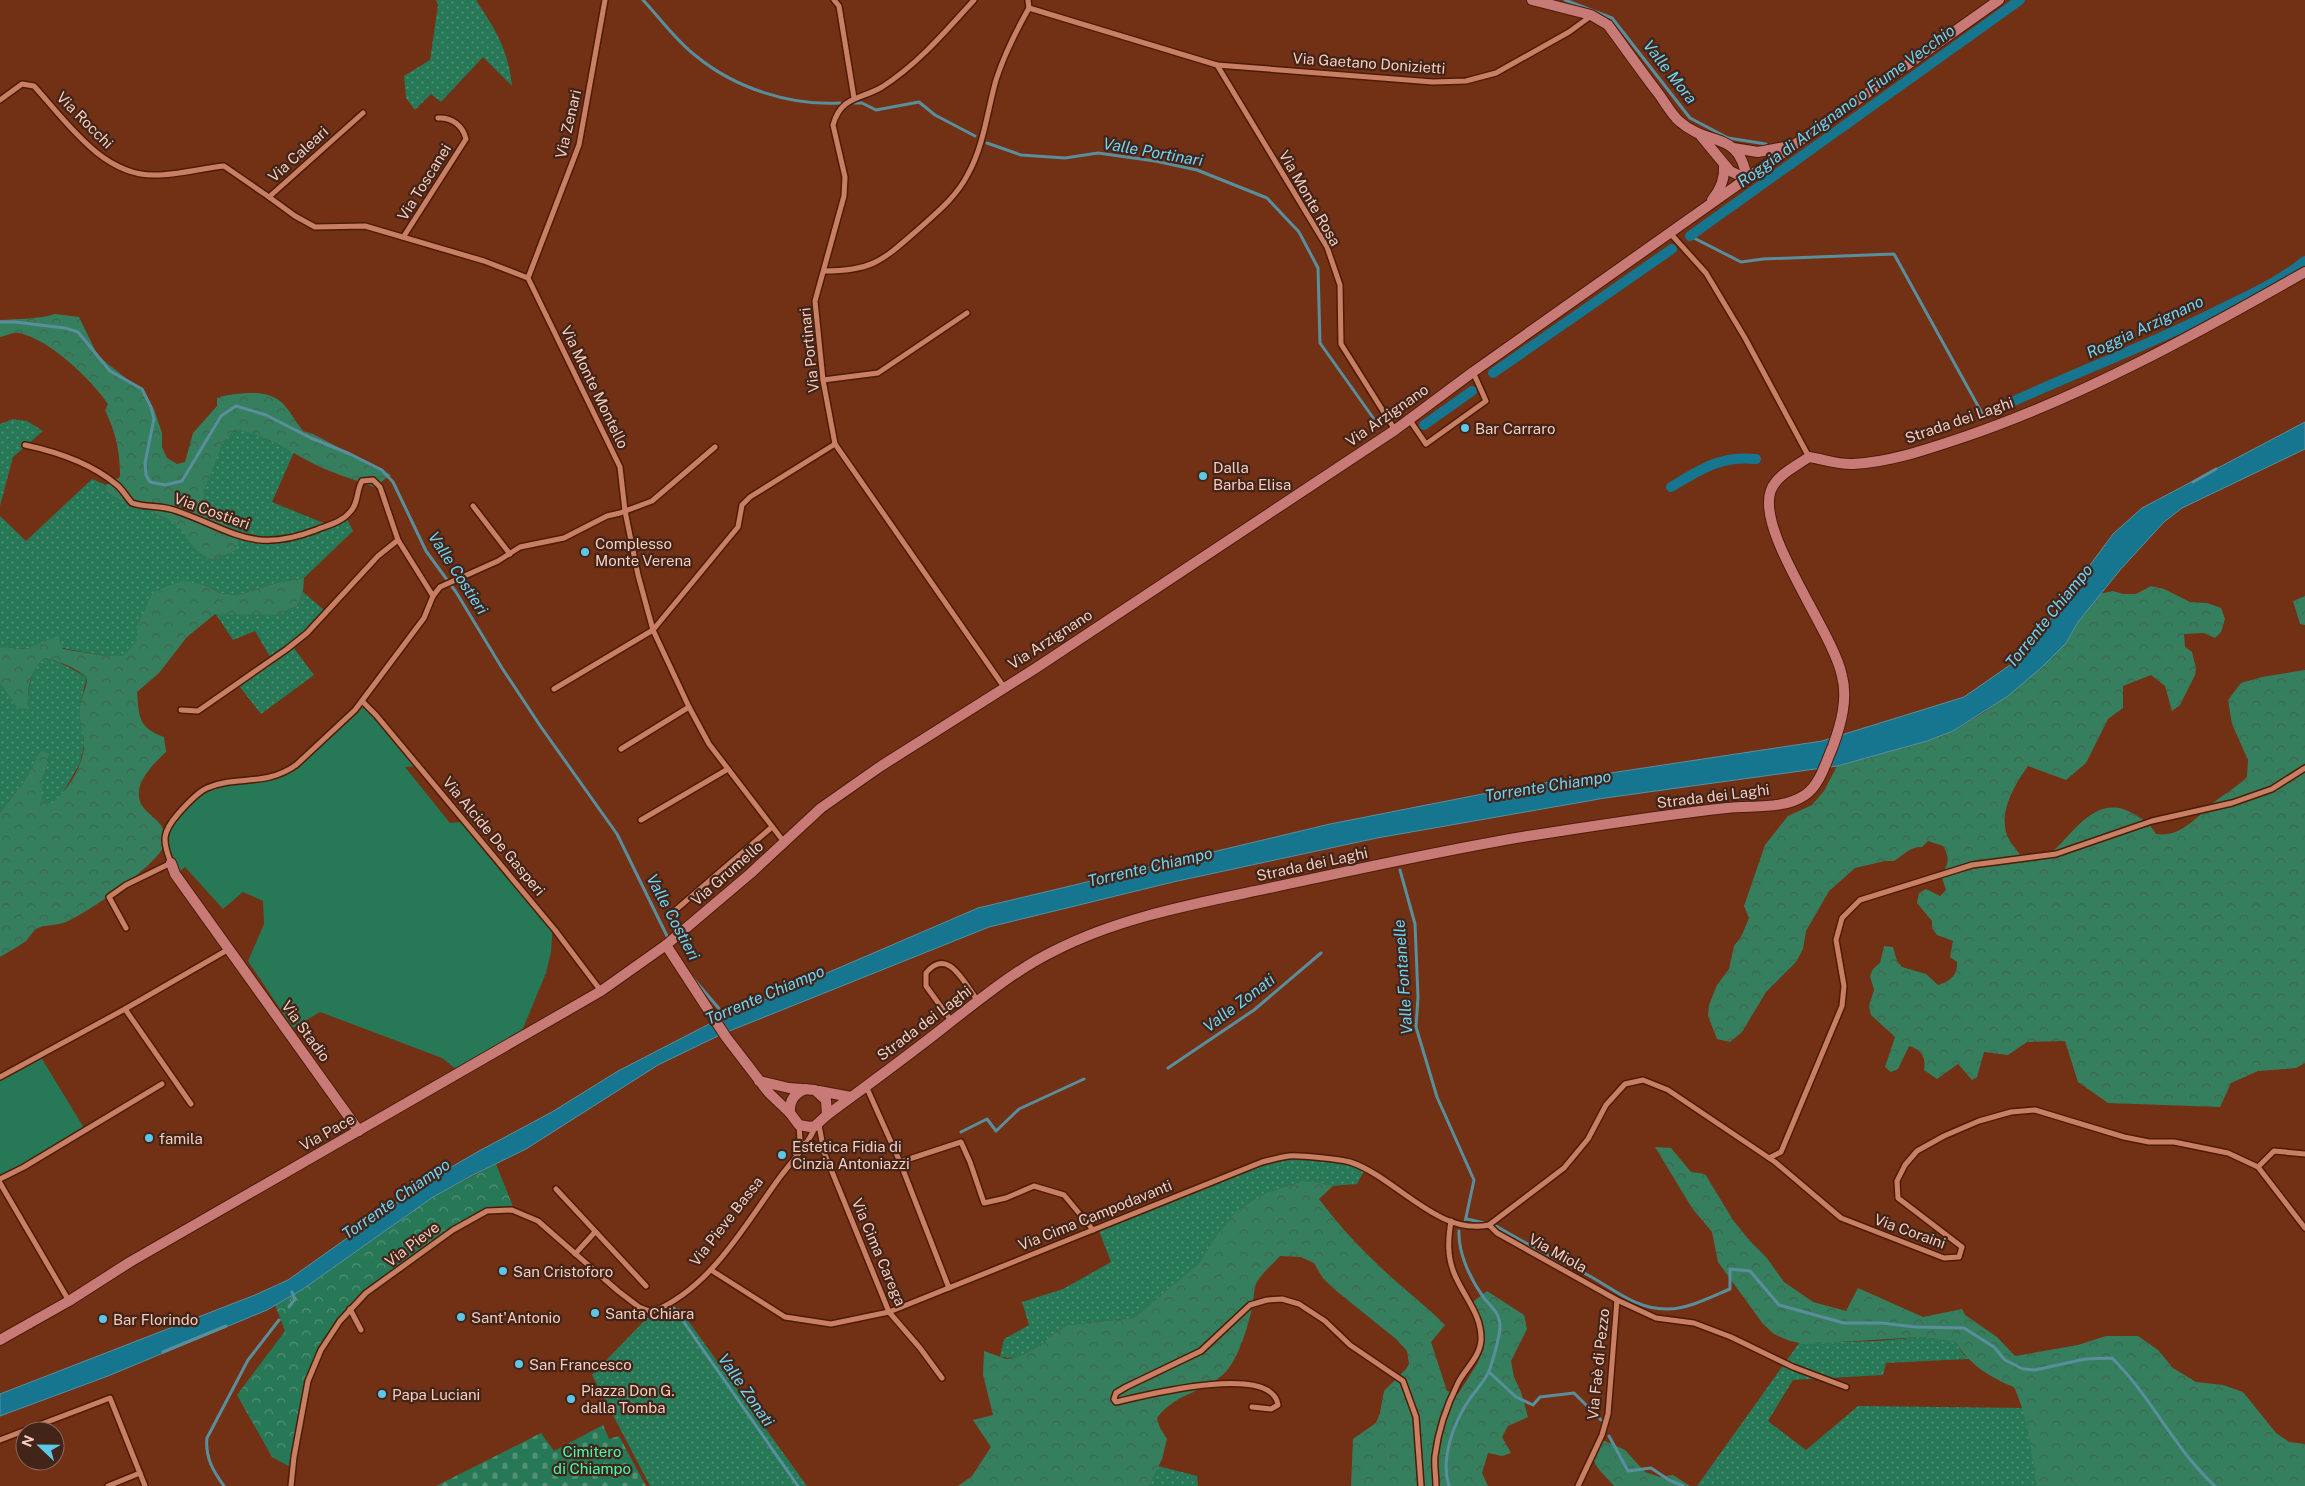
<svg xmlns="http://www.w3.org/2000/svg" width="2305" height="1486" font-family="'Public Sans',sans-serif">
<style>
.grass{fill:url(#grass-dots)}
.forest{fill:url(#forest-crowns)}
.cemetery{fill:url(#cemetery-stones)}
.park{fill:url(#park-crowns)}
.garden{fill:#277856}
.water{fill:#16758f;stroke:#598f9d}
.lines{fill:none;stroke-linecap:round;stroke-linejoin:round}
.stream{stroke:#598f9d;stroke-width:3}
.canal{stroke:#16758f;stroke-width:10}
.street-casing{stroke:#4d1c07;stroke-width:8}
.secondary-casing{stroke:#4d1c07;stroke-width:12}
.street{stroke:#c97f63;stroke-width:5}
.secondary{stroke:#c87a77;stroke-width:10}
.poi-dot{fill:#5dc7e8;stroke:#422419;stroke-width:2}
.labels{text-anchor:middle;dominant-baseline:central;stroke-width:4.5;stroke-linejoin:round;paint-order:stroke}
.street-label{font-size:15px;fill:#f6cdbe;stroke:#422419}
.poi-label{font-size:15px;fill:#f6cdbe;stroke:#422419;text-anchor:start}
.park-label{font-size:15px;fill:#40feb3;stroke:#422419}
.water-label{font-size:16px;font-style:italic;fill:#6bd5f7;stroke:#422419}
</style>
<defs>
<pattern id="grass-dots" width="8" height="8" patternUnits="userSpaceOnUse" patternTransform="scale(1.25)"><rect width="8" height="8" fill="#277856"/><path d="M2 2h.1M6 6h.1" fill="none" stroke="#529074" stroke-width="1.8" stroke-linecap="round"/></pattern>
<pattern id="forest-crowns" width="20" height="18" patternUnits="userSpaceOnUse" patternTransform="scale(1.25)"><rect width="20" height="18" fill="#367f5e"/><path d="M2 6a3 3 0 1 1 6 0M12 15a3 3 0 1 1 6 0" fill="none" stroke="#3e654f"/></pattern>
<pattern id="cemetery-stones" width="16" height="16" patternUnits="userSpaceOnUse" patternTransform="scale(1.25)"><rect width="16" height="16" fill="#277856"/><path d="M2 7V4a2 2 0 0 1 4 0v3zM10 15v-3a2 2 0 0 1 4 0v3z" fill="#529074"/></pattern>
<pattern id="park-crowns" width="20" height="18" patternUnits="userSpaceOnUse" patternTransform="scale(1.25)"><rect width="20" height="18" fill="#277856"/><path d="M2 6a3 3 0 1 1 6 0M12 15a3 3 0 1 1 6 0" fill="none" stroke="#529074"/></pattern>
</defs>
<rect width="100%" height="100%" fill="#723015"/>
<g class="grass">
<path d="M436,0H476C496,31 508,48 512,86L483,57L441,102L431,94L415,110L406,98L404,76L430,60L438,5Z"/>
<polygon points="13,419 27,421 43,431 13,457 0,506 0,424"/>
<path d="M236,430L252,432L294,452L272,502L331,526L347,519L353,531L304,578L280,582L237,595L220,593L204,585L137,627V642L123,656H105L41,644L27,649L0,647V516L26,541L92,479L106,485V491C126,508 156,508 177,525C193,538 187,549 212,560L235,551L237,533C225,525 212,520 205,506C198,494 216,457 222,444C225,439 231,434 236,430Z"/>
<polygon points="303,592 324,610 309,627 290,643 314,675 261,714 239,686 273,662 255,631 233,640 215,613 277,615 298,605"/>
<path d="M44,658L57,661L87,677L80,704L84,744L80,763L61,796L51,805L42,801V780L48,764L49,753L41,752L25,780L0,813V683L17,708H28C28,687 29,674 44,658Z"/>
<polygon points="1291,1158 1341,1163 1365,1169 1357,1184 1333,1186 1316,1182 1300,1182 1268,1192 1216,1236 1199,1263 1134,1318 1068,1325 1054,1333 1043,1343 1025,1354 1015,1358 1000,1357 1004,1339 1029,1325 1022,1302 1063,1289 1111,1262 1099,1231 1265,1163"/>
<polygon points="679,1308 807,1486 650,1486 592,1375 647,1318 659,1320"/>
<polygon points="1922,1337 1956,1342 1962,1353 1969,1359 1886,1363 1883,1375 1793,1380 1768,1421 1806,1450 1858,1406 2024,1408 2033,1452 2036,1486 1697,1486 1799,1343 1878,1341"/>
<polygon points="1158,1466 1197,1476 1198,1486 1149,1486"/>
</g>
<g class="forest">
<path d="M55,314L79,317L98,356L141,390L154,409L162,433V447L167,458L177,464L185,462L193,433L217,406V398C227,394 237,394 248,393C283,392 285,407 303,431L313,434L391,475L374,487C359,481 344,477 330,471C297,459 272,434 235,430L223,442L204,491V505L214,518L238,533V544L235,551L212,560C187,549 192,538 176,525C156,508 126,508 106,491V485L120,477C120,451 116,433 105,410L108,404C91,379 49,339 19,333C13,332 6,336 0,337V320C17,319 40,319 55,314Z"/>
<path d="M304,578L303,592L298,605L277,615L215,614L187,637L159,673L137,692C139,716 138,728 164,737L166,752C153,764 129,787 143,807C150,817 171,826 164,845C157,866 87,913 66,922C57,926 44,924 36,929C32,932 29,938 26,941C18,947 8,952 0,957V813L25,780L41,751L49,753L48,764L42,780V801L51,804C68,791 85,764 84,741C83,730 79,719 80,707C80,697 88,688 87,677C74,667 60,661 44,658C28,676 28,685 28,708H17L0,683V647L27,649L57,636L63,649L105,656H123L137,641V627L153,592L182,581L204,585L220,593L237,595L280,582Z"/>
<path d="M2151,586L2164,589L2190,602L2207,603L2221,608L2225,619L2221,632L2215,638L2203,633L2184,634L2185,647L2192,652L2196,668L2195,675L2180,705L2172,711L2165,686L2151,675L2123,686V708L2108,719L2086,763L2066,780L2028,766C2011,790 1992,824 2016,849C2019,854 2025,860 2031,861C2064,862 2085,785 2134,814C2144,820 2150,824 2156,834C2180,838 2197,817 2213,803C2224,794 2237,787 2247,777L2248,760L2232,724L2228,700L2241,683L2262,677L2305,670V1063L2296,1068L2258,1071L2231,1083L2220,1107L2108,1103L2078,1082L2065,1041L2027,1042L2008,1055L1984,1052L1977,1077L1972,1080L1958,1064L1937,1079L1924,1070C1926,1057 1922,1050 1909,1046L1898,1069L1891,1072L1885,1067L1895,1037L1871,1015L1869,1006L1874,990L1870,976L1873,969L1880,963L1884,946L1893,947L1897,961L1902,967L1926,974L1938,985C1950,981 1958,975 1957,962L1950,957L1953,941L1937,935L1932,928V921L1917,903L1919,893L1926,889L1940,896L1946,890L1941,875C1949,865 1950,857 1943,846L1928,841L1922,847C1909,847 1904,855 1894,861H1885L1855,868L1829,891L1806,931L1803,949L1796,962L1766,992L1742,1032L1730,1042L1717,1039L1708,1016L1709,1005L1717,985L1729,969L1734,946L1741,937L1749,918L1744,906L1765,845L1788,816L1812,805L1824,791L1837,766L1927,741L1953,731L1983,713L2008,696L2066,643L2078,622L2099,594L2113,591L2123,594H2136Z"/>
<polygon points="2305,596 2305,625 2300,624 2293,601"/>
<path d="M1655,1147L1671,1148L1691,1172L1705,1174L1733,1220L1750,1241L1766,1257L1784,1282L1813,1302L1846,1311L1858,1288L1923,1317L1962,1309L1965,1315L1997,1337L2015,1356L2078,1345L2106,1336H2138L2158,1350L2173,1368L2196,1382L2223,1385L2243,1392L2276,1433L2289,1442L2305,1444V1486H2036C2032,1452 2028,1418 2014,1387C1991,1378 1968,1364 1956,1342L1922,1337L1805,1344L1790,1341L1774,1334L1763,1324L1718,1262L1712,1232L1692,1208Z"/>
<path d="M1300,1182H1316L1333,1186L1319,1199C1336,1221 1353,1241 1373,1260C1396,1283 1422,1302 1445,1325L1431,1342L1447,1391L1458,1394L1477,1364L1484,1348L1473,1302L1487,1291L1524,1315L1527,1329L1511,1361L1514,1377L1521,1392L1528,1417L1508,1426L1502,1437L1511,1453L1502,1456L1488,1453L1482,1473L1488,1486H1351L1353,1439L1376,1423L1380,1413L1384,1391L1406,1369L1409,1364L1407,1351L1396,1339L1334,1289L1322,1277L1314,1263L1301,1257L1280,1256C1273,1264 1262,1273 1257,1282C1253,1289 1254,1301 1252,1308C1248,1326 1239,1356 1228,1369C1209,1393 1178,1390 1157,1418L1160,1428L1167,1439L1162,1459L1149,1486H958L972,1476L991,1447L973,1420L993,1415L983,1375L984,1351L1006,1359L1015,1358L1025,1354L1043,1343L1054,1333L1068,1325L1134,1318L1199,1263L1216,1236L1238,1210L1268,1192Z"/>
<path d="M1598,1441H1605L1625,1450L1645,1472L1660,1477L1673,1475L1690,1486H1614C1601,1470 1585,1462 1598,1441Z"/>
</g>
<polygon class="cemetery" points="603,1425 609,1439 619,1436 646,1486 436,1486 541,1433 554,1451"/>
<polygon class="park" points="496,1164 516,1214 498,1212 473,1217 379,1285 323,1341 305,1398 294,1469 272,1457 237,1395 285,1331 275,1305 303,1289 433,1197"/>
<g class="garden">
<polygon points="364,703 418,766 405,767 450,823 461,822 501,871 553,923 551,952 546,973 522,1031 456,1069 442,1058 320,1012 293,1028 248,961 264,924 263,901 243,892 223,909 185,867 179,872 168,852 164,834 167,824 184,805 205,787 271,776 291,767"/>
<polygon points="39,1054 87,1133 0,1183 0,1078"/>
</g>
<polygon class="water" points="2305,422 2305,449 2182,508 2164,522 2120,570 2078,622 2066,643 2042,667 2008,696 1953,731 1927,741 1837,766 1605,798 1377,838 1173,882 989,927 722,1034 658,1065 526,1149 473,1175 433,1197 303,1289 267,1310 108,1376 0,1416 0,1394 255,1295 288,1280 429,1180 479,1151 552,1112 618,1071 713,1022 978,908 1330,824 1518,787 1822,741 1964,697 2023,656 2113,534 2142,508"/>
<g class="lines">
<g class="stream">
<path d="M643,0C660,18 676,41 696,56C735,88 790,106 840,103"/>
<polyline points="1565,0 1612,18 1690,118 1728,138 1766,144"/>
<polyline points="854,103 862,103 876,110 919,102 935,115 975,136"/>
<polyline points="987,143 1021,155 1065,158 1098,153 1155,161 1197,170 1267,198 1299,232 1318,268 1320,343 1374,419"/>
<polyline points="1690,236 1741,262 1763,259 1894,254 1983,415"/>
<polyline points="0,322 15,322 65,328 78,332 110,371 142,389 151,407 154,419 145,463 146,475 150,482 165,485 182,481 221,416 236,406 266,415 311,438 350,454 382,470 393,482 426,551 456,592 502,668 541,727 617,834 669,940"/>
<polyline points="2193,482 2216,469"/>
<polyline points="1400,870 1415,924 1418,997 1416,1027 1437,1097 1474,1180 1465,1222"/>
<polyline points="692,977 721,1011 730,1017"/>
<polyline points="1168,1068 1254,1010 1321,953"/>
<polyline points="961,1132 987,1119 996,1131 1019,1109 1084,1079"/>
<polyline points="1467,1219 1484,1223"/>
<path d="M1496,1226C1525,1243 1554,1259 1584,1273C1612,1287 1635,1310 1668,1309C1688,1309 1711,1297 1730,1289V1269L1750,1271L1779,1305L1844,1323H1882L1915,1327L1964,1328L1994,1347L2005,1360L2023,1369L2035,1370L2085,1359L2112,1358C2152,1397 2174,1449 2215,1486"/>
<polyline points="289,1307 295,1299 292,1292"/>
<polyline points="674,1308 798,1486"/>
<polyline points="163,1352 226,1326"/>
<polyline points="1489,1372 1516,1397 1533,1405 1540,1397 1574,1393 1601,1420"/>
<polyline points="1609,1436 1628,1471 1651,1468 1669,1480 1683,1486"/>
<path d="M224,1486C213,1471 205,1457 207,1438L248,1360L279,1320"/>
<path d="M1449,1486C1440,1459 1454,1422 1469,1400C1475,1391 1485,1381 1489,1371C1492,1364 1500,1335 1500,1327C1500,1313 1492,1308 1484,1298C1471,1280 1458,1254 1459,1231"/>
</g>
<g class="canal">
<polyline points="1690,236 2020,0"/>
<polyline points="1493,373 1672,249"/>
<path d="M1992,411C2067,376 2145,347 2219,310C2249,295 2279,282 2305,261"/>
<polyline points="1424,425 1472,391"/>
<path d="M1671,487C1700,470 1720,455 1756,459"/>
</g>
<g class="street-casing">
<g id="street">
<polyline points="834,0 839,6 854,98"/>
<path d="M974,0C945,32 918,64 882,87C860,100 841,96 833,125L845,177L844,196L815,301L823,380L835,444L1004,687"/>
<polyline points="1028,0 1029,8"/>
<polyline points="1217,65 1327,247 1340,285 1341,344 1395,430"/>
<path d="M0,100L22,84L34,86C66,121 103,177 156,175C178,175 202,168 224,166L269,197"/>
<polyline points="363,113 269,197 295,216 315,227 365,226 484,261 528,278"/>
<polyline points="1670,233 1706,273 1745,338 1809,457"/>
<path d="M404,236L466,139C463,126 452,117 438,118"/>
<path d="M824,271C870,271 881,262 914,233C934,215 956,198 968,174C984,145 987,112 996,80C1004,55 1016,31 1029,8L1217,65L1433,82L1466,81L1496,73L1569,32L1591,16"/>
<polyline points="528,278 620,467 625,511 638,575 653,630 689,707 709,744 784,842"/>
<polyline points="528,278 579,145 605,0"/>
<polyline points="823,380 878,373 967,313"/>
<polyline points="1409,419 1426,444 1486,401 1473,372"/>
<path d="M25,445C58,452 91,463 117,485C123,490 127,498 132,503C147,508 163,505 177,511C234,531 253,554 316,530C328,525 342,522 350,512C359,503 356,491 362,481L373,480L380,487L398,540L433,596"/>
<polyline points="473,506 510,554"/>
<polyline points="554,689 653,630 738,527 742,505 750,497 835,444"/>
<polyline points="362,701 376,715 555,930 601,991"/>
<polyline points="181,710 198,711 287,649 307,633 378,556 398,540"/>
<polyline points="621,749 689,707"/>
<polyline points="641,820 728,769"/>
<polyline points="671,914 772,827"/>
<path d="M126,928L109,897L126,885L171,863C162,841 162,832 178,814C186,805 196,793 207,788C237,775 265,787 296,765L355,710L424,618L433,596L440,587L498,561L520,547L564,538L607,516L620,513L652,501L715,447"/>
<polyline points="125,1009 191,1104"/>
<path d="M952,1022L926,986V973C948,946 964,983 978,1001"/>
<polyline points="0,1077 125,1009 229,949"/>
<polyline points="866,1086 900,1162 949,1288"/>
<polyline points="819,1125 824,1152 889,1312 920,1348 942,1378"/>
<polyline points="805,1143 813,1144 824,1152"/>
<polyline points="795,1153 800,1140 799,1125"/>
<polyline points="2305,1154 2274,1151 2258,1167 2305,1228"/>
<polyline points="1769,1158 1781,1152 1842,1006 1844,986 1836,940 1842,918 1860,900 1972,865 2056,854 2152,821 2232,803 2272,789 2305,768"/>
<polyline points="900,1162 961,1142 970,1162 984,1203 1006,1198 1034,1186 1064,1195 1093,1230"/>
<polyline points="0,1179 24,1167 162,1084"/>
<polyline points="0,1183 69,1301"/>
<polyline points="556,1189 646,1286"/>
<polyline points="1489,1225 1497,1233 1617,1300 1656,1318 1694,1323 1731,1337 1793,1367 1846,1387"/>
<polyline points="575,1254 595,1232"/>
<path d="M711,1270L785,1317L831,1324L889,1312L1262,1162C1271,1160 1280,1157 1289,1156C1299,1155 1339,1159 1350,1162C1396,1177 1437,1236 1489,1225L1564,1168L1588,1139L1606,1105L1625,1084L1643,1080L1668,1090L1775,1162L1841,1218L1944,1258L1959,1257L1962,1247L1898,1198L1897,1181L1905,1165L1917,1151L1944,1136L1979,1121L2011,1112L2035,1110L2124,1137L2149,1142H2174L2228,1153L2258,1167"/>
<polyline points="350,1309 361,1330"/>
<path d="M1252,1407L1271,1409L1278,1405C1272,1362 1142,1396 1116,1402L1114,1399L1116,1393L1126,1387L1201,1351L1250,1305L1267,1300L1282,1299L1299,1304L1325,1321L1350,1345L1403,1381L1416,1417L1421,1486"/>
<polyline points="0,1440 110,1398 145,1486"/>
<polyline points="108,1486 140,1473"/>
<path d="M291,1486L294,1457L308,1381L321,1350L340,1321L366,1293L453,1230L487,1211L512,1210L538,1221L618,1291L639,1307L652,1312C711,1288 744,1226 780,1177C792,1161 808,1145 815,1127"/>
<path d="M1436,1486C1436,1476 1434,1466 1435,1456C1438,1431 1447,1405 1458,1383C1465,1369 1480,1357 1481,1340C1482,1314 1463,1296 1454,1273C1447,1256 1448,1239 1451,1221"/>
<polyline points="1578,1486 1602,1435 1608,1414 1617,1300"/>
</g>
</g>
<g class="secondary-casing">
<g id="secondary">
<path d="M1532,0L1591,15L1608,25C1625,48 1641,71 1658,93C1665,102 1671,114 1679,121C1709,148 1739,129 1747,179"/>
<polyline points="1701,136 1730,171 1747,179"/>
<polyline points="1733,148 1758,152 1790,146"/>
<path d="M1712,200C1721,189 1725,178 1724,165"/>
<polyline points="171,863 175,874 359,1131"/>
<polyline points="666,945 726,1037 769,1093 790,1113 799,1125 810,1127 815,1126 827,1115 826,1100 815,1090 789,1088 759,1081"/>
<polyline points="819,1091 851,1097"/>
<path d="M790,1113C789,1101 794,1093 806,1089"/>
<path d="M827,1115C869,1084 912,1053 953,1020C986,995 1017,969 1054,951C1122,916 1200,903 1274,887C1358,869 1443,850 1528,836C1594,826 1661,815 1727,808C1752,805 1783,810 1805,795C1820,785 1826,762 1833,746C1841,724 1848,699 1842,676C1833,631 1755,531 1771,490C1777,475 1796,466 1809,457C1823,459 1839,465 1853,464C1891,462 1928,449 1964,437C2082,397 2196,334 2305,272"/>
<polyline points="0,1340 69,1301 130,1262 601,991 666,945 751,873 821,808 881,766 1036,668 1395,430 1473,372 1999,0"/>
</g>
</g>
<use href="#street" class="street"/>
<use href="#secondary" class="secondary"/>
</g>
<g class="poi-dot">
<circle cx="1465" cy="428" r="5"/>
<circle cx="1203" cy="476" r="5"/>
<circle cx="585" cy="552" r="5"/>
<circle cx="149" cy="1138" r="5"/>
<circle cx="782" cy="1155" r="5"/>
<circle cx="503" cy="1271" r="5"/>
<circle cx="595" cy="1313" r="5"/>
<circle cx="461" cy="1317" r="5"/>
<circle cx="103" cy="1319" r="5"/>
<circle cx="519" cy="1364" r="5"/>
<circle cx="382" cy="1394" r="5"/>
<circle cx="571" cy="1399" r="5"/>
</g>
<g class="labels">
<g class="street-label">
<text transform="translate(1369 63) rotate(4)">Via Gaetano Donizietti</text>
<text transform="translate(85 120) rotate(45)">Via Rocchi</text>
<text transform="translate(568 124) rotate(-77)">Via Zenari</text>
<text transform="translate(298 154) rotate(-42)">Via Caleari</text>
<text transform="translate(424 182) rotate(-58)">Via Toscanei</text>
<text transform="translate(1310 198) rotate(60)">Via Monte Rosa</text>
<text transform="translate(809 350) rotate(-96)">Via Portinari</text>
<text transform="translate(595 387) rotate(64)">Via Monte Montello</text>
<text transform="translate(1387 415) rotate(-35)">Via Arzignano</text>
<text transform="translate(1959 420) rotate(-19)">Strada dei Laghi</text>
<text transform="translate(212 511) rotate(20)">Via Costieri</text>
<text transform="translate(1050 639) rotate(-33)">Via Arzignano</text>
<text transform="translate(1713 796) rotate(-7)">Strada dei Laghi</text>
<text transform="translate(494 836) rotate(50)">Via Alcide De Gasperi</text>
<text transform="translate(1312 864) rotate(-12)">Strada dei Laghi</text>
<text transform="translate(727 873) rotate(-41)">Via Grumello</text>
<text transform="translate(924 1023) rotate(-37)">Strada dei Laghi</text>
<text transform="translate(306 1031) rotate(54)">Via Stadio</text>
<text transform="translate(327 1132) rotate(-29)">Via Pace</text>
<text transform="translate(1095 1215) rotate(-22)">Via Cima Campodavanti</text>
<text transform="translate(726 1221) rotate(-52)">Via Pieve Bassa</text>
<text transform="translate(1910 1231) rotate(20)">Via Coraini</text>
<text transform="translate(412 1244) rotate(-37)">Via Pieve</text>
<text transform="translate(879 1252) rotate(67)">Via Cima Carega</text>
<text transform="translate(1558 1253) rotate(29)">Via Miola</text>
<text transform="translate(1598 1364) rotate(-84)">Via Faè di Pezzo</text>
</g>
<g class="poi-label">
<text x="1475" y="428">Bar Carraro</text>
<text x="1213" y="467">Dalla<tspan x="1213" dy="17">Barba Elisa</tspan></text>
<text x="595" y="543">Complesso<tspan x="595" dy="17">Monte Verena</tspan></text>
<text x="159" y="1138">famila</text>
<text x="792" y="1146">Estetica Fidia di<tspan x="792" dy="17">Cinzia Antoniazzi</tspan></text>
<text x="513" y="1271">San Cristoforo</text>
<text x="605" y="1313">Santa Chiara</text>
<text x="471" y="1317">Sant'Antonio</text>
<text x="113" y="1319">Bar Florindo</text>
<text x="529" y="1364">San Francesco</text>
<text x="581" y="1390">Piazza Don G.<tspan x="581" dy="17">dalla Tomba</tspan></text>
<text x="392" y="1394">Papa Luciani</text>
</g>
<g class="park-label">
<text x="592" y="1451">Cimitero<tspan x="592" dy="17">di Chiampo</tspan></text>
</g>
<g class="water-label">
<text transform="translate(1670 72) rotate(52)">Valle Mora</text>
<text transform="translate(1846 106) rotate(-36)">Roggia di Arzignano o Fiume Vecchio</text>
<text transform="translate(1153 152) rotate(10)">Valle Portinari</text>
<text transform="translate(2145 327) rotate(-25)">Roggia Arzignano</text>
<text transform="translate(458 573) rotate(57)">Valle Costieri</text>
<text transform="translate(2049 616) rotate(-51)">Torrente Chiampo</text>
<text transform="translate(1548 786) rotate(-9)">Torrente Chiampo</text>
<text transform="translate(1150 867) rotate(-13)">Torrente Chiampo</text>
<text transform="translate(673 917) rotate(62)">Valle Costieri</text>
<text transform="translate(1403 977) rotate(-94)">Valle Fontanelle</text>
<text transform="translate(765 995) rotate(-23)">Torrente Chiampo</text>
<text transform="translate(1239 1003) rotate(-37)">Valle Zonati</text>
<text transform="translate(396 1199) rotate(-35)">Torrente Chiampo</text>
<text transform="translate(746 1390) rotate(55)">Valle Zonati</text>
</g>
</g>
<g transform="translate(40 1446) rotate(292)"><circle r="24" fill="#422419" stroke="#8a685b"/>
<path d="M0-4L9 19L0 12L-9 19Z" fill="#5dc7e8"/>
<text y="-8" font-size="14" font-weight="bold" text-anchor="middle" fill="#f6cdbe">N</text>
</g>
</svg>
